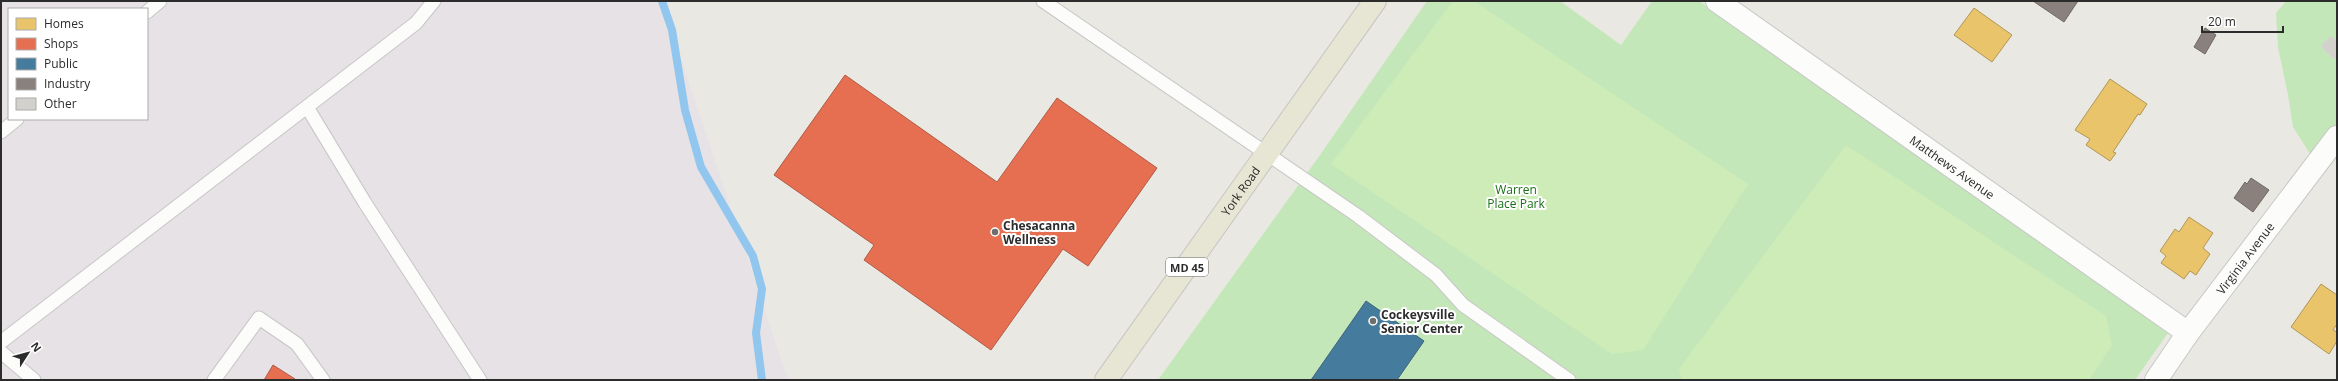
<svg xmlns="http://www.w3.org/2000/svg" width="2338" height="381" font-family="'Open Sans',sans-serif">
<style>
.industrial{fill:#e6e2e5;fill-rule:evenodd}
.green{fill:#c4e7b9}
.pitch{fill:#ceecb7}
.homes{fill:#e9c46a;stroke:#b09657}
.shops{fill:#e76f51;stroke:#af5b46}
.public{fill:#457b9d;stroke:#3e637b}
.industry{fill:#8a817c;stroke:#6e6864}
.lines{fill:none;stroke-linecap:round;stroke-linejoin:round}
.stream{stroke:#91c6ef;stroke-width:8}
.building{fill:#d3d1cc;stroke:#d5d4ce}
.lane-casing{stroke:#c8c7c7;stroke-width:15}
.street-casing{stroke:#c8c7c7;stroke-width:24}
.primary-casing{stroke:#c6c5c2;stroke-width:24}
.lane{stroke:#fcfcfb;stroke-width:13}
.street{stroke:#fcfcfb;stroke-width:22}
.primary{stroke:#e7e6d4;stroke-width:22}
.poi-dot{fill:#6e6e6c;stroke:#fff;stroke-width:1.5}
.labels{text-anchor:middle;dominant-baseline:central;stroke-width:4;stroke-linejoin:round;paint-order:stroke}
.shield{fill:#fff;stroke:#6b6b6b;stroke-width:1}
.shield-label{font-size:11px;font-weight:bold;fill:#2c2c2c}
.street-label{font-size:12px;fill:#2c2c2c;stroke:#fff}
.park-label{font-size:12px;fill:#196e17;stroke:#fff}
.poi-label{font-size:12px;font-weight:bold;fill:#2c2c2c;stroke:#fff;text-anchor:start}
</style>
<rect width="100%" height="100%" fill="#eae8e2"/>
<path class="industrial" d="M1,1H662L788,380H1ZM9,9H147V119H9Z"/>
<g class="green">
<polygon points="1427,1 1560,1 1621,45 1652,1 1699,1 2168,333 2135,380 1158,380 1320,155"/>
<polygon points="2286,1 2335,1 2337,4 2337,151 2312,157 2293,127 2288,95 2278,47 2276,13"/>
</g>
<g class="pitch">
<polygon points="1453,1 1474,1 1748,184 1643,350 1612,354 1331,164"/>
<polygon points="1846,145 2106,316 2112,345 2089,380 1682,380 1679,369"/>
</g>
<g class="homes">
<polygon points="1974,8 2012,35 1992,62 1954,35"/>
<polygon points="2110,79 2147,104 2140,115 2138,114 2113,152 2116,153 2110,161 2086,145 2090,139 2075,130"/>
<polygon points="2189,217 2213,233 2203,248 2210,254 2196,275 2190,271 2184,279 2161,263 2166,256 2160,251 2175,229 2179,232"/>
<polygon points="2321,284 2337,295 2337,324 2333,330 2337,332 2337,341 2329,354 2291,327"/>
</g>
<g class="shops">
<polygon points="845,75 997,182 1057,98 1157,168 1088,266 1063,249 991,350 864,260 874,245 774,175"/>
<polygon points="273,365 295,379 294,380 264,380"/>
</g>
<polygon class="public" points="1366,301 1424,341 1397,380 1311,380"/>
<g class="industry">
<polygon points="2033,1 2078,1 2064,22"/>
<polygon points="2205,28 2216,35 2205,54 2194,47"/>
<polygon points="2251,178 2269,190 2253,212 2234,198 2245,182 2247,184"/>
</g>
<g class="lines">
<polyline class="stream" points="662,1 672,30 685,110 701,167 753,256 762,289 756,333 762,380"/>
</g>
<polygon class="building" points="2331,36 2337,43 2337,56 2334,59 2321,46"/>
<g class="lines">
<g class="lane-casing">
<g id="lane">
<polyline points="1043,1 1358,216 1436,275 1463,305 1569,380"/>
<polyline points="147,12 160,1"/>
<polyline points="307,107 365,203 480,380"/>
<polyline points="1,132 17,119"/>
<polyline points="1,342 416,23 434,1"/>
<polyline points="1,352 34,380"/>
<polyline points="214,380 259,318 297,344 323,380"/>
</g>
</g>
<g class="street-casing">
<g id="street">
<path id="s1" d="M1717,1L2188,333"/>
<path id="s2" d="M2156,380L2188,333L2337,137"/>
</g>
</g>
<g class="primary-casing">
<g id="primary">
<path id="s3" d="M1106,380L1375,1"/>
</g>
</g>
<use href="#lane" class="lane"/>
<use href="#street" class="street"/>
<use href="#primary" class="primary"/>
</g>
<g class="poi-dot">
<circle cx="995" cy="232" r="4"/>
<circle cx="1373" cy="321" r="4"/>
</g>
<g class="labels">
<rect class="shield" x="1166" y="258" width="42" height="18" rx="3"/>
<g class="shield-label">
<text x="1187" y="267">MD 45</text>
</g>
<g class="street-label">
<text stroke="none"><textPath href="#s1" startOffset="288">Matthews Avenue</textPath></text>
<text stroke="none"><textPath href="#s3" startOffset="232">York Road</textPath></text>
<text stroke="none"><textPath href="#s2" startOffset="151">Virginia Avenue</textPath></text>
</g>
<g class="park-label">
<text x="1516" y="189">Warren<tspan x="1516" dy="14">Place Park</tspan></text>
</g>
<g class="poi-label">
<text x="1003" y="225">Chesacanna<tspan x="1003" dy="14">Wellness</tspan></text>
<text x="1381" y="314">Cockeysville<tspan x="1381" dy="14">Senior Center</tspan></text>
</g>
</g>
<rect width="2338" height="381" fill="none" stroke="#2c2c2c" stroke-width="4"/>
<rect x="8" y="8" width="140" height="112" fill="#ffffff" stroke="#ababab"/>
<rect x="16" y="18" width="20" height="12" fill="#e9c46a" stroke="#ababab"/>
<text x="44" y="28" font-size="12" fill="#2c2c2c">Homes</text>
<rect x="16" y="38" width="20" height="12" fill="#e76f51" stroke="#ababab"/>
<text x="44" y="48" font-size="12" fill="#2c2c2c">Shops</text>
<rect x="16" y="58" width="20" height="12" fill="#457b9d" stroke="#ababab"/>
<text x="44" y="68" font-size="12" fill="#2c2c2c">Public</text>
<rect x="16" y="78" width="20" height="12" fill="#8a817c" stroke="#ababab"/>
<text x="44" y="88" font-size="12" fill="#2c2c2c">Industry</text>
<rect x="16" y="98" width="20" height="12" fill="#d3d1cc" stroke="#ababab"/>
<text x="44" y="108" font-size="12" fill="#2c2c2c">Other</text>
<g transform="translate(28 353) rotate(54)" stroke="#ffffff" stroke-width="3" paint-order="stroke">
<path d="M0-3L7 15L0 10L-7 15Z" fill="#2c2c2c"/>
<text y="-6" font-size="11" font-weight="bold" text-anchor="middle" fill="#2c2c2c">N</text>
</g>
<path d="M2202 26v6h81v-6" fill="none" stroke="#2c2c2c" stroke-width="2"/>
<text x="2208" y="26" font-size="12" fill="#2c2c2c" stroke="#ffffff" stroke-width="3" paint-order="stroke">20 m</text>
</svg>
